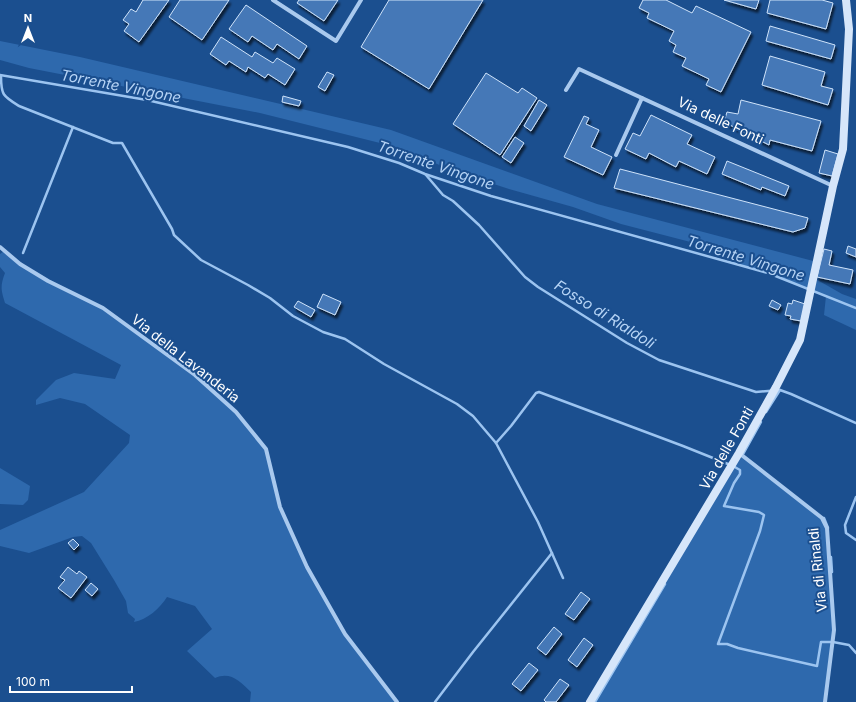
<svg xmlns="http://www.w3.org/2000/svg" width="856" height="702" font-family="Inter,sans-serif">
<style>
.green{fill:#2e69ad}
.lines{fill:none;stroke-linecap:round;stroke-linejoin:round}
.stream{stroke:#9cc4f0;stroke-width:2.5}
.building{fill:#4478b7;stroke:#cfe3fa;filter:url(#shadow)}
.street{stroke:#a9c9ee;stroke-width:4}
.secondary{stroke:#d6e6fa;stroke-width:8}
.labels{text-anchor:middle;dominant-baseline:central;stroke-width:4;stroke-linejoin:round;paint-order:stroke}
.street-label{font-size:14px;fill:#fff;stroke:#1b4f8f}
.water-label{font-size:15px;font-style:italic;fill:#b5d3f5;stroke:#1b4f8f}
</style>
<defs>
<filter id="shadow"><feDropShadow dx="2" dy="3.5" stdDeviation="1" flood-color="#0009"/></filter>
</defs>
<rect width="100%" height="100%" fill="#1b4f8f"/>
<g class="green">
<polygon points="0,41 80,57 391,130 597,204 817,262 814,278 842,294 856,299 856,330 824,315 826,296 768,273 730,263 733,253 621,224 573,207 509,189 454,171 396,147 260,113 29,68 0,60"/>
<path d="M4,251L20,264L103,308L195,375L236,412L266,449L280,507L307,567L345,634L397,702H250L251,692C240,681 230,671 215,678L187,651L212,629L195,606L167,597C160,608 147,620 134,622L135,619L128,613L126,601L114,580L91,543L82,536L73,537L29,553L0,546V530L84,492L129,443L130,435L85,404L60,398L36,405V400L56,380L74,373L115,379L121,365L5,303C1,290 0,286 5,273L0,267V254Z"/>
<polygon points="739,453 822,518 827,528 834,630 825,702 590,702"/>
<polygon points="0,468 30,486 28,500 23,505 0,504"/>
</g>
<g class="lines">
<g class="stream">
<polyline points="0,75 147,100 348,147 399,163 425,174 491,196 768,273 856,308"/>
<path d="M1,76C1,95 3,96 19,106L113,143H122L172,229L174,235L201,260L248,285L270,298L293,316L323,332L345,339L384,364L457,404L473,416L496,443L538,522L563,578"/>
<polyline points="426,175 443,195 453,201 479,225 525,277 538,287 627,343 659,360 756,392 780,390 791,394 856,423"/>
<polyline points="23,253 73,127"/>
<polyline points="766,412 780,390"/>
<polyline points="496,443 511,426 536,393 539,392 683,446 733,466 740,470 740,474 734,483 724,506 759,512 764,515 760,531 718,644 727,644 738,648 817,666 821,642 833,642 849,645 856,653"/>
<polyline points="742,456 761,422"/>
<polyline points="856,497 845,525 846,533 856,540"/>
<polyline points="824,518 828,528"/>
<polyline points="831,557 832,572"/>
<polyline points="435,702 473,652 552,553"/>
<polyline points="595,702 665,584"/>
</g>
</g>
<g class="building">
<polygon points="143,0 169,0 139,42 124,31 129,24 123,20 131,9 136,12"/>
<polygon points="180,0 229,0 202,40 169,17"/>
<polygon points="299,0 338,0 324,21 297,3"/>
<polygon points="389,0 483,0 429,89 361,47"/>
<polygon points="643,0 666,0 692,13 696,6 751,32 721,92 706,85 709,79 682,66 686,58 673,52 676,45 669,41 674,31 647,18 649,13 639,8"/>
<polygon points="724,0 759,0 756,9"/>
<polygon points="770,0 822,0 833,3 826,29 767,13"/>
<polygon points="246,5 307,46 299,59 277,44 273,50 252,36 248,42 229,29"/>
<polygon points="770,26 835,45 831,59 766,41"/>
<polygon points="221,37 252,57 255,52 273,63 277,58 295,69 285,85 268,74 265,78 248,67 246,72 229,61 226,65 210,54"/>
<polygon points="770,56 825,72 821,86 833,89 828,105 762,85"/>
<polygon points="327,72 334,75 325,91 318,87"/>
<polygon points="486,73 518,93 522,88 537,98 500,155 453,124"/>
<polygon points="283,96 301,101 299,106 282,102"/>
<polygon points="539,100 547,105 531,131 524,126"/>
<polygon points="741,100 821,121 812,151 770,140 769,145 724,122 727,112 738,114"/>
<polygon points="651,115 692,135 687,144 715,157 707,174 679,161 676,167 649,153 646,159 625,149 633,133 640,136"/>
<polygon points="584,116 589,118 586,124 599,130 591,147 612,157 603,175 564,157"/>
<polygon points="515,137 524,143 511,163 502,157"/>
<polygon points="825,150 838,154 832,176 819,173"/>
<polygon points="727,161 789,186 785,196 762,187 761,190 722,174"/>
<polygon points="620,169 808,218 805,228 793,232 614,188"/>
<polygon points="848,246 856,249 856,257 846,253"/>
<polygon points="824,249 832,251 829,265 853,270 850,284 817,277"/>
<polygon points="323,294 341,302 335,315 317,307"/>
<polygon points="772,300 781,305 778,310 769,306"/>
<polygon points="793,300 805,304 801,321 790,319 791,316 785,315 788,303 792,304"/>
<polygon points="298,301 315,310 311,317 294,307"/>
<polygon points="73,539 79,545 74,550 68,543"/>
<polygon points="68,567 77,574 79,571 87,577 71,598 58,588 65,580 60,577"/>
<polygon points="91,583 98,589 92,596 85,590"/>
<polygon points="581,592 590,599 574,620 565,614"/>
<polygon points="554,627 562,634 546,655 537,648"/>
<polygon points="584,638 593,645 577,667 568,660"/>
<polygon points="529,663 538,670 521,691 512,684"/>
<polygon points="560,679 569,685 556,702 546,702 544,700"/>
</g>
<g class="lines">
<g class="street">
<polyline points="273,0 336,41 361,0"/>
<polyline points="566,90 579,69 833,186"/>
<polyline points="616,155 642,98"/>
<polyline points="0,247 20,264 48,281 103,308 195,375 236,412 266,449 280,507 307,567 345,634 397,702"/>
<polyline points="739,453 822,518 827,528 834,630 825,702"/>
</g>
<polyline class="secondary" points="590,702 739,453 776,387 800,340 833,186 843,149 849,29 846,0"/>
</g>
<g class="labels">
<g class="street-label">
<text transform="translate(721 120) rotate(25)">Via delle Fonti</text>
<text transform="translate(186 358) rotate(38)">Via della Lavanderia</text>
<text transform="translate(726 448) rotate(-60)">Via delle Fonti</text>
<text transform="translate(817 570) rotate(-96)">Via di Rinaldi</text>
</g>
<g class="water-label">
<text transform="translate(121 86) rotate(11)">Torrente Vingone</text>
<text transform="translate(436 165) rotate(19)">Torrente Vingone</text>
<text transform="translate(746 258) rotate(17)">Torrente Vingone</text>
<text transform="translate(605 314) rotate(32)">Fosso di Rialdoli</text>
</g>
</g>
<g transform="translate(28 28)" stroke="#1b4f8f" stroke-width="3" paint-order="stroke">
<path d="M0-3L7 15L0 10L-7 15Z" fill="#ffffff"/>
<text y="-6" font-size="11" font-weight="bold" text-anchor="middle" fill="#ffffff">N</text>
</g>
<path d="M10 686v6h122v-6" fill="none" stroke="#ffffff" stroke-width="2"/>
<text x="16" y="686" font-size="12" fill="#ffffff" stroke="#1b4f8f" stroke-width="3" paint-order="stroke">100 m</text>
</svg>
